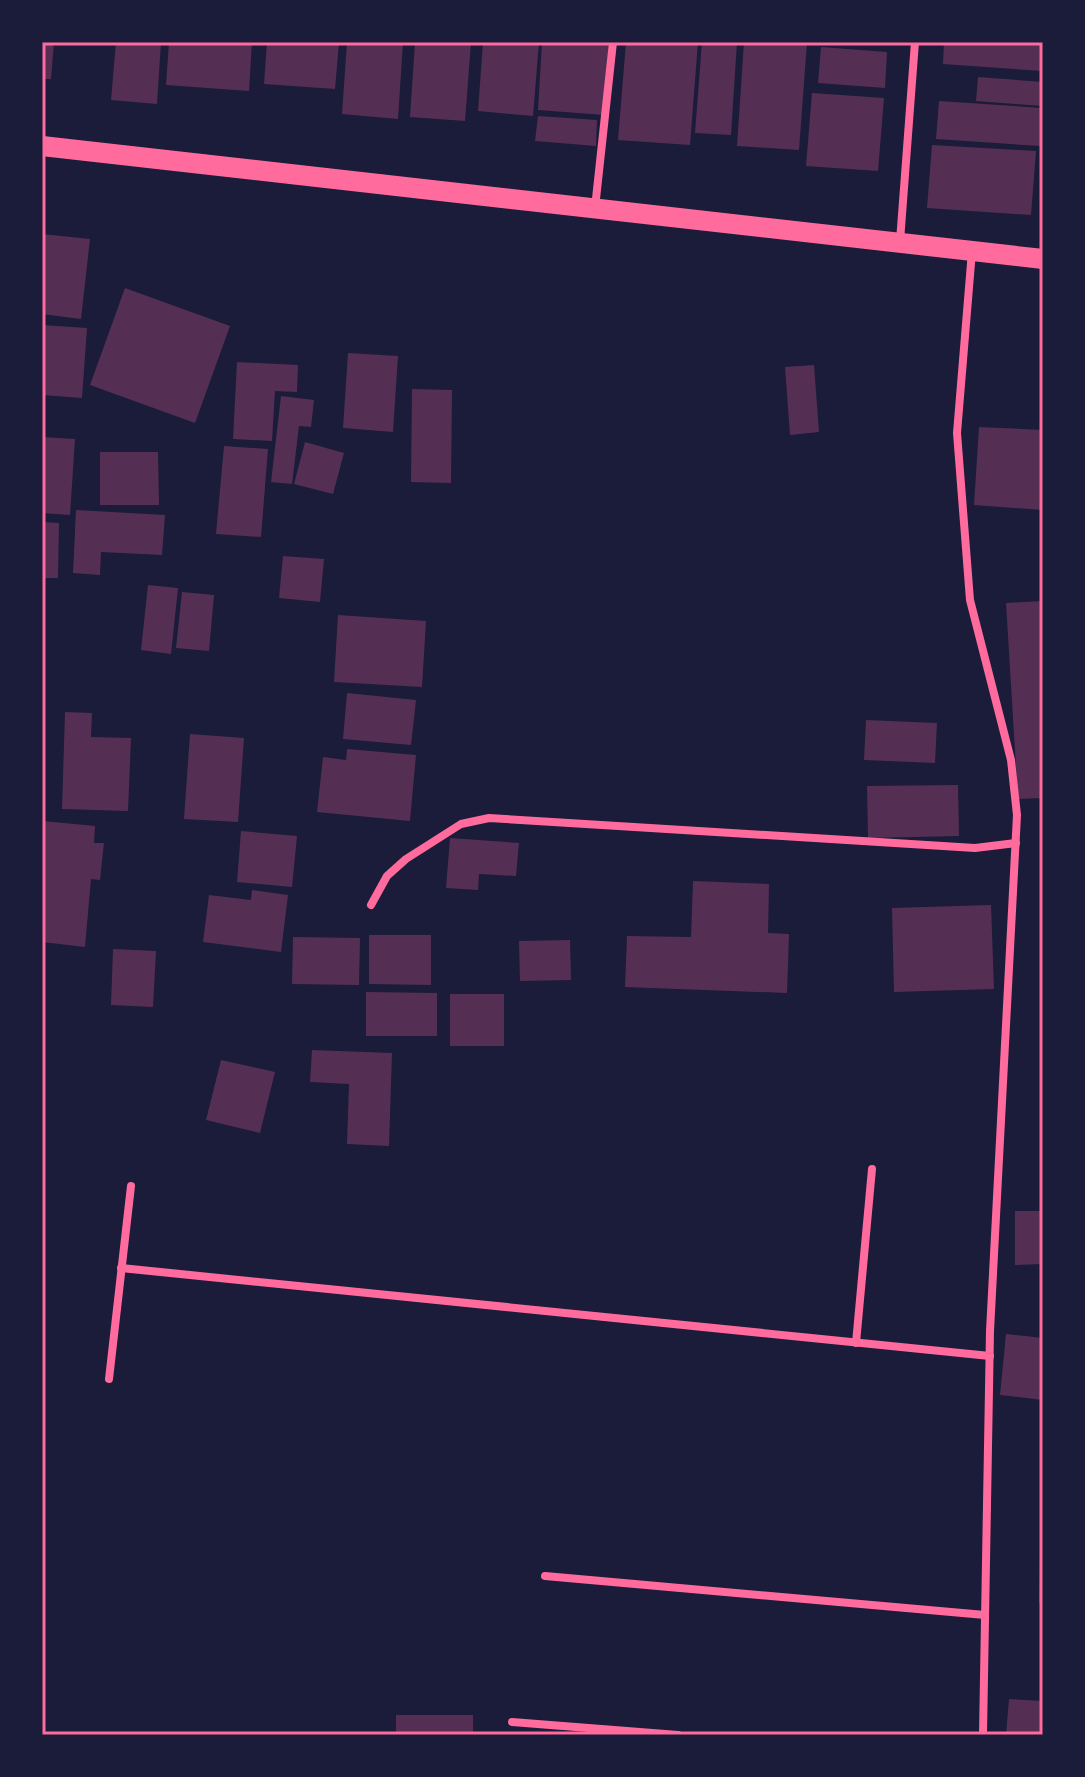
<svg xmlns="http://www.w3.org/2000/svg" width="1085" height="1777" font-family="Manrope,sans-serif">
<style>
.building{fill:#542f53}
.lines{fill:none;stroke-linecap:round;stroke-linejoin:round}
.minor{stroke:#ff6b9d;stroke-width:8}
.primary{stroke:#ff6b9d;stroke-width:20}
.neatline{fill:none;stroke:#ff6b9d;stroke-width:3}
</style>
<rect width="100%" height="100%" fill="#1b1b3a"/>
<g class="building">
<polygon points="42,42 54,42 51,79 42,79"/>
<polygon points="116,42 161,42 157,104 111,100"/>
<polygon points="169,42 252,42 249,91 166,85"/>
<polygon points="267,42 339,42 335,89 264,84"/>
<polygon points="347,42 403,42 398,119 342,114"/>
<polygon points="415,42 471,42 465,121 410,117"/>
<polygon points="483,42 539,42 533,116 478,111"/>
<polygon points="542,42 609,42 604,115 538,110"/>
<polygon points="626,42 698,42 690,145 618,140"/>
<polygon points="702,42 737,42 731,135 695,133"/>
<polygon points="744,42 807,42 799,150 737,146"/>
<polygon points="944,42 1043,42 1042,71 943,64"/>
<polygon points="821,47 887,52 885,88 818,83"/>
<polygon points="978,77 1043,82 1043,106 976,101"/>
<polygon points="812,93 884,98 878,171 806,166"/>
<polygon points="939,101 1042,108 1040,146 936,139"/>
<polygon points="538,116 597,120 596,146 535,141"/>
<polygon points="932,145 1036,151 1031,215 927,208"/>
<polygon points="42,234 90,239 81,319 42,314"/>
<polygon points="125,288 230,326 195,423 90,385"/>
<polygon points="42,325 87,328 82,398 42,395"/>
<polygon points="348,353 398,356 393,432 343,428"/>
<polygon points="237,362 298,365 297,392 275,391 272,441 233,439"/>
<polygon points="814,365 819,432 790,435 785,367"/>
<polygon points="412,389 452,390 451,483 411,482"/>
<polygon points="281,396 314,400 311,427 299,426 292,484 271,482"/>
<polygon points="979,427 1043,430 1043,510 974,505"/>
<polygon points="42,437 75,439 70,515 42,513"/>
<polygon points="305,442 344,453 333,494 294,484"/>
<polygon points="224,446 268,449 261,537 216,534"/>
<polygon points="100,452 158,452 159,505 100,505"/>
<polygon points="76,510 165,515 162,555 101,552 100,575 73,573"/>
<polygon points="42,522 59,523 58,578 42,578"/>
<polygon points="283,556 324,559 320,602 279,598"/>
<polygon points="148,585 178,588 171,654 141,650"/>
<polygon points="182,592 214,595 209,651 176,648"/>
<polygon points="1043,601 1043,798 1018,799 1006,603"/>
<polygon points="338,615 426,621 422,687 334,682"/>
<polygon points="347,693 416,700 411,745 343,739"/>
<polygon points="65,712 92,713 91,737 131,738 128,811 62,809"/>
<polygon points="866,720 937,723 935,763 864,760"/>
<polygon points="190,734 244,738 238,822 184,819"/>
<polygon points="347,749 416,755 410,821 317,812 323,757 346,760"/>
<polygon points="958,785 959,836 868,838 867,786"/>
<polygon points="43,821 95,826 94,843 104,843 100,880 91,879 85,947 42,942"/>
<polygon points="241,831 297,836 292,887 237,882"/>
<polygon points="450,838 519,843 516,876 479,874 478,890 446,888"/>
<polygon points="693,881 769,884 768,933 789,934 787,993 625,987 627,936 691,937"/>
<polygon points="252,890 288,895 281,952 203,942 209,895 251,900"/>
<polygon points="991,905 994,989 894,992 892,908"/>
<polygon points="369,935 431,935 431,985 369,984"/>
<polygon points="293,937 360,938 359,985 292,984"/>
<polygon points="570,940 571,980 520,981 519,941"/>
<polygon points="113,949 156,951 153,1007 111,1005"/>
<polygon points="366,992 437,993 437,1036 366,1036"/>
<rect x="450" y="994" width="54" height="52"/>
<polygon points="312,1050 392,1053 389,1146 347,1144 349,1084 310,1082"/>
<polygon points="221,1060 275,1072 260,1133 206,1120"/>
<polygon points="1015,1211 1043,1211 1043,1264 1015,1265"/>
<polygon points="1006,1334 1043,1338 1043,1400 1000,1395"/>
<polygon points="1040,1553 1043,1553 1043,1603 1039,1603"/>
<polygon points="1009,1699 1043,1701 1043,1735 1006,1735"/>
<rect x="396" y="1715" width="77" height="20"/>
</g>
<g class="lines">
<g class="minor">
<polyline points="595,208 613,42"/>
<polyline points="900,241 915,42"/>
<polyline points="972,251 957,433 970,600 1011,760 1017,815 990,1331 983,1735"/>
<polyline points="371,905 387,876 406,859 461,824 489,818 975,848 1016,843"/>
<polyline points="121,1268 990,1356"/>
<polyline points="856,1343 872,1169"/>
<polyline points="109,1379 131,1186"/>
<polyline points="545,1576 985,1615"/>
<polyline points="512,1722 678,1735"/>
</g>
<polyline class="primary" points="42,146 1043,259"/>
</g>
<rect width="1085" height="1777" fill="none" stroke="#1b1b3a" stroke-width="88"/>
<rect x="44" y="44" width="997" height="1689" class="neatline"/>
</svg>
